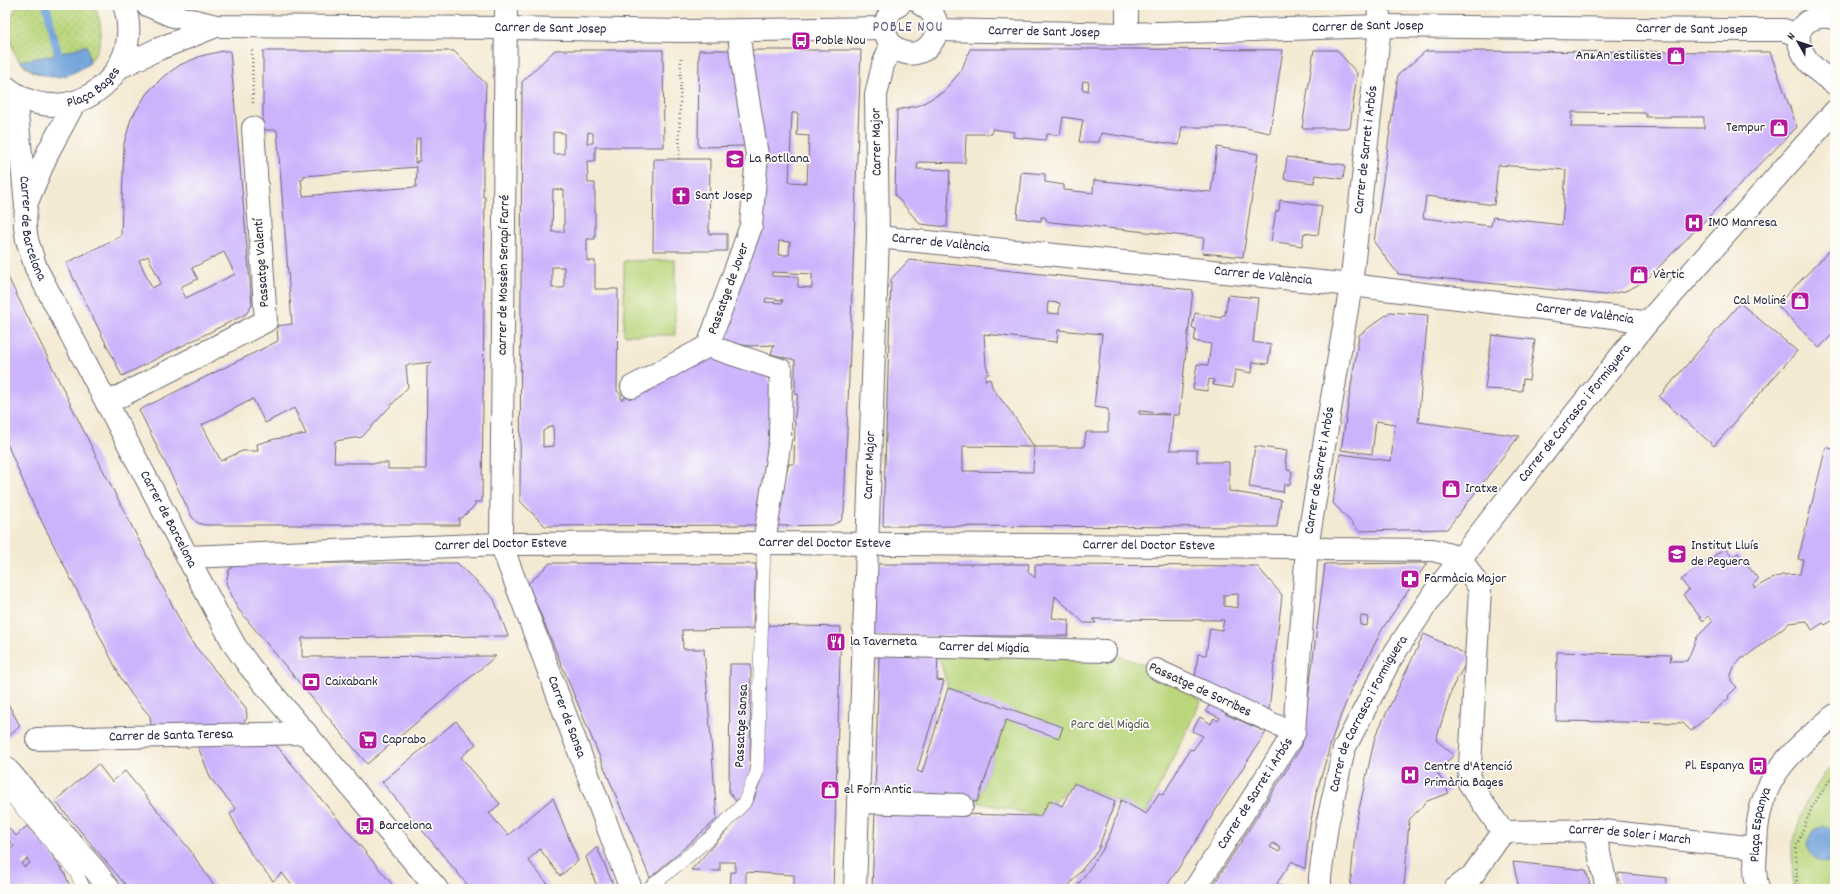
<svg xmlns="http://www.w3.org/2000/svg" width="1840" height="894" font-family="Dekko,sans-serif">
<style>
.grass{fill:url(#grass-dots);stroke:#6e7c5c}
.green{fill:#bad67c;stroke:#6e7c5c}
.water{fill:#6fa1da;stroke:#48628a}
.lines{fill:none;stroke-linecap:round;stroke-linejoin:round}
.stream{stroke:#6fa1da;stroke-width:8}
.building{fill:#ccb3fc;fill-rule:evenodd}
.service-casing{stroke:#6c6870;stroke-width:14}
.pedestrian-casing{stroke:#6c6870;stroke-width:22}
.minor-casing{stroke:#6c6870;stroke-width:24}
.tertiary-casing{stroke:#6c6870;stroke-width:24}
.path{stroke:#6c6870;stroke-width:2.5;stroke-dasharray:1 3;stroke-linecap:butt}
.service{stroke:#fff;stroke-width:13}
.pedestrian{stroke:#fff;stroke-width:20}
.minor{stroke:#fff;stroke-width:22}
.tertiary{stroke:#fff;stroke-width:22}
.labels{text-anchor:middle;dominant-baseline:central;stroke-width:3.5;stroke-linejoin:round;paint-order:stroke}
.street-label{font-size:14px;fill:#22223b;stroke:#fdfcf7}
.poi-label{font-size:14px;fill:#22223b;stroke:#fdfcf7;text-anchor:start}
.park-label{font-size:14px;fill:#50584e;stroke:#fdfcf7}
.neighbourhood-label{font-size:15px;letter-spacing:1px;fill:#5e557f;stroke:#fdfcf7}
</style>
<defs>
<pattern id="grass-dots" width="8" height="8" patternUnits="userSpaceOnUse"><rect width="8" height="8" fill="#bad67c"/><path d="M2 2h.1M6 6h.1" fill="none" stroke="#a0b76c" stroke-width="1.8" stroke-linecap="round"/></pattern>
</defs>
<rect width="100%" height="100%" fill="#fdfcf7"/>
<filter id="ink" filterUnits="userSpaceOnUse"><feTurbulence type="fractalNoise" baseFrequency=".025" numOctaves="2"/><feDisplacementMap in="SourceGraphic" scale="8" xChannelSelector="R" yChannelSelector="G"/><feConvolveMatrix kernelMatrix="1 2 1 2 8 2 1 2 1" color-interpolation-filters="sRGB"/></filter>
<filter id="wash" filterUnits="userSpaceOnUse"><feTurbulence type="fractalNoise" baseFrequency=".012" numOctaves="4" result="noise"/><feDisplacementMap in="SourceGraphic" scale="16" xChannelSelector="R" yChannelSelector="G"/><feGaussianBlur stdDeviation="0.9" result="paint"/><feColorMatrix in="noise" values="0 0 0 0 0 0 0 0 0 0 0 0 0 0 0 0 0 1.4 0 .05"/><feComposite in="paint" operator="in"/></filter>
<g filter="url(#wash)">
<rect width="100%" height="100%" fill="#f4e9d2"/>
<path class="grass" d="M18,5H94C129,78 21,104 11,40C9,28 10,15 18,5Z"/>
<g class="green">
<polygon points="675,260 675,335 624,335 624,261"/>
<polygon points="1105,651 1156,669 1201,701 1146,814 1074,783 1040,816 977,802 1009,710 948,688 938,654"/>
<polygon points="1835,763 1835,889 1793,889 1792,846 1805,804 1826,772"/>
</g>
<g class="water">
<path d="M87,45L90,63C63,82 45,82 20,61L58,54Z"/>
<path d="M1824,826L1835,829V860C1820,867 1810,858 1807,843L1812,832Z"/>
</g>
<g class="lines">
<polyline class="stream" points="47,8 58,54"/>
</g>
<g id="blocks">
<g class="building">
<polygon points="1739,5 1770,5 1769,7 1740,7"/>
<path d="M970,49H1129L1283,50L1270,133L1241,127H1182L1179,145L1101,133L1099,142H1079L1083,120L1063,117L1060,135L1047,134L1045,140L1013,137L1014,132L992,129V134H966L965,163L918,162L917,169L950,170L947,227L920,224L895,195L897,110L920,105L943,92L961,71ZM1083,81L1089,82L1088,91L1082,89Z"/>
<path d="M555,50H663L664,147H595V161H587L588,183H595V239H587V261H595V289H618L617,391L621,394V400L698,356H717L767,376L776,394L757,525L545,526L520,501L522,82ZM553,132L564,133V154H553ZM588,132L593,133V143H587ZM553,189L564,190V232H552ZM552,267H564V288H552ZM553,425L554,446L543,447V431Z"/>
<polygon points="699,50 734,50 746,146 698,147"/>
<path d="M749,50H861L844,512L841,521L832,525L774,526L777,500L789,464H794L795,422H794L798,394H795V360L771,354L774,345L750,346L720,342L759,230ZM792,113H798L797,135L809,136L807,183L789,182ZM779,241L790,242L789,255H778ZM772,272L812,274V288L798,287V277L772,276ZM766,298L783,300L782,303L765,302Z"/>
<polygon points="1314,50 1337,50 1357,73 1350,128 1302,128"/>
<path d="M223,51H230L252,305L246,314L122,376L66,263L121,236L124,144L131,119L147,93L164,76L180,65L201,56ZM224,252L235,274L186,298L180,287L198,279L192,268ZM148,256L161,283L152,288L139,260Z"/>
<path d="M263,51H454L486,84L483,164V197H485L482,502H475V505L462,518H459V525H205L198,523L192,517L139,410L278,341L277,326L292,324L277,130H263ZM420,138V161H417V163H415L416,139ZM417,167L416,187L303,196L301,179H304L303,176ZM433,362L427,367L426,469H388V463H334L335,441L362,437L408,387L406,365ZM253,399L265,423L294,408L306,434L275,439L257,444L258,451H242L221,461L202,425Z"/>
<path d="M1426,51L1770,52L1797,127L1649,277L1636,286L1625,291L1605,295L1398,274L1374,242L1398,75ZM1572,112L1646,113V117H1704V128L1571,127ZM1498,165L1566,170L1562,225L1493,217L1491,226L1423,218L1426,196L1494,205Z"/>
<polygon points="1217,147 1258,154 1243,257 1202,253 1204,238 1051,222 1047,221 1045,217 1041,217 1041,221 1017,218 1021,172 1045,174 1045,182 1064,185 1064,190 1093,193 1094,180 1211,192"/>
<polygon points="1287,157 1345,165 1343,179 1316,175 1314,183 1284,179"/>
<polygon points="654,159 710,159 709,234 727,234 727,251 653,251"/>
<polygon points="1280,200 1322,206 1318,235 1304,233 1302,246 1271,241 1276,211 1279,211"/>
<polygon points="1835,245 1835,332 1819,348 1777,305"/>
<path d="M909,260L1193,290L1179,415H1173L1170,450H1197V462H1229V491L1281,500L1277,527L883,526L891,279ZM1048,302L1060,303L1059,314L1047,313ZM1058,330L1102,334L1094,407L1108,409V432H1086L1084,447H1034L1033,472L963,471V446L1034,447L1014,416L993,389L990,379L985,380L986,374H989L986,365L984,334L1057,342ZM1139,411L1169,414V415L1139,414Z"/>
<polygon points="5,271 101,466 190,640 246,708 247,718 242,724 151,726 150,716 131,694 121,678 32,502 5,439"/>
<polygon points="1228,295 1258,298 1253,342 1271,345 1268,364 1253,362 1252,373 1235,370 1233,388 1213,385 1214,380 1209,379 1207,391 1193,389 1197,364 1208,365 1211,344 1194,341 1196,329 1192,328 1195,313 1221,318 1222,315 1225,315"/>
<polygon points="1740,303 1797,351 1714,446 1659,397"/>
<polygon points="1390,312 1428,315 1418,422 1519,436 1447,529 1359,531 1333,503 1340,454 1391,461 1395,424 1376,421 1372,454 1341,450 1359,335"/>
<polygon points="1492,335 1535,340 1529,380 1523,379 1522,391 1485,389"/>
<polygon points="1255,446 1287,451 1285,463 1287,463 1287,470 1292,471 1290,485 1284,485 1283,492 1249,487"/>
<polygon points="1826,447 1835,450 1835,619 1825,625 1823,623 1812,630 1807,621 1789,623 1744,658 1742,658 1734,667 1731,675 1731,681 1737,687 1728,696 1729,698 1691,731 1683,723 1556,721 1557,652 1671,655 1670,661 1687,661 1697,637 1713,621 1708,616 1703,621 1683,595 1689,590 1681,580 1725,548 1733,557 1738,553 1758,579 1753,585 1755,588 1767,581 1782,575 1800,574 1803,560 1798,559"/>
<polygon points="302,563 457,563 494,599 508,636 302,638 302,657 496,656 367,764 238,609 226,583 229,570 235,565"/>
<polygon points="550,563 756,564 753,629 682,630 683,649 704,649 717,819 650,878 528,584"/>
<path d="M1427,563L1383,628L1351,690L1334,733L1316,794L1309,831L1305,869L1292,861L1277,883L1286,889H1240L1238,887L1237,889H1211L1302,746L1325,564ZM1361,616L1368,617L1367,626L1360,625ZM1273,843L1281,848L1279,852L1270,847Z"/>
<path d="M873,564H1029L1028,572L1035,578V565L1257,566L1282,595L1269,710L1195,679L1198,654L1206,655L1210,628L1222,630L1224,620L1093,619L1096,623H1084L1055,596L1052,618L1069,620L1068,636H871ZM1238,594V608L1224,606V595Z"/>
<polygon points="765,625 841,627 833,889 794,889 794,875 746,872 746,889 730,889 731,872 735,872 735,862 720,862 720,871 691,870 753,802 762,775"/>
<polygon points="1424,634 1470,656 1453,686 1436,740 1454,755 1437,772 1449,793 1427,801 1409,820 1404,889 1350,889 1356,823 1375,737"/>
<polygon points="938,654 937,680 944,681 917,771 922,773 948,688 1063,727 1059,738 1006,720 977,802 945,792 943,797 929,792 927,798 875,796 879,655"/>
<polygon points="730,664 751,664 750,774 743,795 736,801 729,792"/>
<polygon points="5,698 20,726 5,740"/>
<polygon points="1210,704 1227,711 1225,714 1266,732 1165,889 1075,889 1102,851 1111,832 1121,800 1146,814 1159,793 1163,795 1190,749 1193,750 1203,736 1192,731 1200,717 1211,724 1214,718 1218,721 1220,718 1206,711"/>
<polygon points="456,721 476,744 461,757 500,804 489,813 508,835 553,798 578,861 560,876 540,849 528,860 552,889 471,889 382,782"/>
<polygon points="197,744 276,745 396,889 295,889 282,873 273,881 251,854 230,814 236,809 211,779"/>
<polygon points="98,764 112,782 125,771 190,850 216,889 129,889 55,801"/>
<polygon points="1074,783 1115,801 1098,850 1066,889 872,889 875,812 1040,816 1050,800 1062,806"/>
<path d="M5,824L16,836L27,826L47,848L65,874L71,889H5V847L8,851L14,846L10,841L5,847ZM27,859L30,863L25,867L21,864Z"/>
<polygon points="597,847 615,889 595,889 597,887 586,857"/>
<polygon points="1513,862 1586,870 1591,889 1519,889"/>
<polygon points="1618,873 1667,878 1666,889 1622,889"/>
</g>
</g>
</g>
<g filter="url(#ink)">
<use href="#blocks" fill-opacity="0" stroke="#6c6870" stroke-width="1"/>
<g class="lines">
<g class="service-casing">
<g id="service">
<polyline points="5,789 76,872 84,889"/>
<polyline points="648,889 711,837 744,803 757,772 764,543"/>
</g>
</g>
<g class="pedestrian-casing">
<polyline id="pedestrian" points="1156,669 1294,733"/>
</g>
<g class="minor-casing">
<g id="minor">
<path id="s1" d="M147,5L170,15L216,26L506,28L682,31L885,28"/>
<path id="s2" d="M506,5L501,544L631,889"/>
<path d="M899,5C891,9 886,18 885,27C885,34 888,42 893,46C922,72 957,25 922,5"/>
<path d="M1835,18C1812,13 1790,26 1802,51C1808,65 1823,76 1835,84"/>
<polyline points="739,30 741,55 757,155 751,226 708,346 781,370 780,440 764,543"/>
<path id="s3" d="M937,30L1127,34L1380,26L1722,30H1784L1799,36"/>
<polyline points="1127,34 1127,5"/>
<polyline points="118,68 156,50 216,26"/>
<path id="s4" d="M878,237L1351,285L1621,318L1647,323"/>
<polyline points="632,387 708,346"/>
<polyline points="107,403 266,321 253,128"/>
<path id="s5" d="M187,557L501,544L764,543L1307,547L1327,549L1433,550L1461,558"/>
<polyline points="1461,558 1480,589 1469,783 1503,832"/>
<path id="s6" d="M863,645L1105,651"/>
<path id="s7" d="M37,739L306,733"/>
<polyline points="5,767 95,870 109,889"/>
<polyline points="858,802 962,805"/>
<polyline points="1594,830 1607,889"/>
<path id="s8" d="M1503,832L1594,830L1756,848"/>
<path id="s9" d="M855,889L878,237L876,95L883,65L891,45"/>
<path id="s10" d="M1195,889L1294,733L1307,547L1351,285L1380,26L1378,5"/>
<path id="s11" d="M1320,889V877L1327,825L1344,749L1390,660L1434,593L1488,523L1647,323L1835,111"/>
<polyline points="1455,889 1472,876 1503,832"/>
<path id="s12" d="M1758,889C1754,876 1755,863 1756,849C1756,781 1786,756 1835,715"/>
</g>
</g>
<g class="tertiary-casing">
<g id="tertiary">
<path id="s13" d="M6,87C65,136 148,77 124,5"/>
<path id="s14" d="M15,94L26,205L25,226L27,240L36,268L218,615L235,646L250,667L437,889"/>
<polyline points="27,202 48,152 75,102"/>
</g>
</g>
<g class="path">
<polyline points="252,50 253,105"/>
<polyline points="679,159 681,55"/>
<polyline points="1797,889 1796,847 1812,807 1835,772"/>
</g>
<use href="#service" class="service"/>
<use href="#pedestrian" class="pedestrian"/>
<use href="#minor" class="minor"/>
<use href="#tertiary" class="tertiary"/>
</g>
</g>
<defs>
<g id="bus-square" transform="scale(1)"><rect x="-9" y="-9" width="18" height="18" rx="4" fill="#b5179e" stroke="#fdfcf7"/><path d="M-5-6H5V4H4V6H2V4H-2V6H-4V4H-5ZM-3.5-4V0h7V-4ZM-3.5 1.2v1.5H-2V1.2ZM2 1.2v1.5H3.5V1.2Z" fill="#fff"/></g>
<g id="shop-square" transform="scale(1)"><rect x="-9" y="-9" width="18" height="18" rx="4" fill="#b5179e" stroke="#fdfcf7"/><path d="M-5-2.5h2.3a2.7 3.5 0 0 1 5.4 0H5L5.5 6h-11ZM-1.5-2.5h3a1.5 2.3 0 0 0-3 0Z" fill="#fff"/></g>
<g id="school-square" transform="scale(1)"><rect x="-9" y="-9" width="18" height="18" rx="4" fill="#b5179e" stroke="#fdfcf7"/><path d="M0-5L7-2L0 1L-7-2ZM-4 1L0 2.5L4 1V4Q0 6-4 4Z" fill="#fff"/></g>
<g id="church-square" transform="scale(1)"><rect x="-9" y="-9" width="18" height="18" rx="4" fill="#b5179e" stroke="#fdfcf7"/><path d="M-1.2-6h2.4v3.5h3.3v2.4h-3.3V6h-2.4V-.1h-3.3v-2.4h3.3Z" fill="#fff"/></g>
<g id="hospital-square" transform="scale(1)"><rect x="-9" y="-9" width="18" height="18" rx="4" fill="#b5179e" stroke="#fdfcf7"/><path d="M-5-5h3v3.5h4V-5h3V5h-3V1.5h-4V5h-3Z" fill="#fff"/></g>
<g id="pharmacy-square" transform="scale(1)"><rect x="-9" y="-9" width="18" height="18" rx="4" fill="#b5179e" stroke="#fdfcf7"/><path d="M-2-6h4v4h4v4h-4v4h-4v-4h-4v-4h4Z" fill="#fff"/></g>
<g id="restaurant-square" transform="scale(1)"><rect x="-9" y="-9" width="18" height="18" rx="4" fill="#b5179e" stroke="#fdfcf7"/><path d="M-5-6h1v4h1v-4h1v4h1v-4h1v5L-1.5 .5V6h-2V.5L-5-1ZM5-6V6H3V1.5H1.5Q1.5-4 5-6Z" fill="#fff"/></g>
<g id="bank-square" transform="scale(1)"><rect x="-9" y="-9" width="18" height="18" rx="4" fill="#b5179e" stroke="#fdfcf7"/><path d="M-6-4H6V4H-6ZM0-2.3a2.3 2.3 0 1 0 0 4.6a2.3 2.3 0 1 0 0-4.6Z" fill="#fff"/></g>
<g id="supermarket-square" transform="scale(1)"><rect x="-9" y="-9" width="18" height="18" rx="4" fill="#b5179e" stroke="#fdfcf7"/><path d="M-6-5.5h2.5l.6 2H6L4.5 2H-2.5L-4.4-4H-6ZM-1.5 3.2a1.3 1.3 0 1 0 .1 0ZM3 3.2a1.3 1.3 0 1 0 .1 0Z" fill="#fff"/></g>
</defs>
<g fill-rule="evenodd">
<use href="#bus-square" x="801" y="41"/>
<use href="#shop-square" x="1676" y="56"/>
<use href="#shop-square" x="1779" y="128"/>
<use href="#school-square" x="735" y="159"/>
<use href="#church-square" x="681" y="196"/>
<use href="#hospital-square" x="1694" y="223"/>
<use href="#shop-square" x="1639" y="275"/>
<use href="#shop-square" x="1800" y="301"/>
<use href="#shop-square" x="1451" y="489"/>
<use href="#school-square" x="1677" y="554"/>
<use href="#pharmacy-square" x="1410" y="579"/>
<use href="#restaurant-square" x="836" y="642"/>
<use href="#bank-square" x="311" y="682"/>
<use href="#supermarket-square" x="368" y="740"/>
<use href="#bus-square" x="1758" y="766"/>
<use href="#hospital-square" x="1410" y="775"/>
<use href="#shop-square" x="830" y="790"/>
<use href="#bus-square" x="365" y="826"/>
</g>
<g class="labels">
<g class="street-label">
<text stroke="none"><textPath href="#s3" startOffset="431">Carrer de Sant Josep</textPath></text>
<text stroke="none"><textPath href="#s1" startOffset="407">Carrer de Sant Josep</textPath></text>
<text stroke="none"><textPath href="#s3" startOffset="755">Carrer de Sant Josep</textPath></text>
<text stroke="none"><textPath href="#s3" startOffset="107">Carrer de Sant Josep</textPath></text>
<text stroke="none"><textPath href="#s13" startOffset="97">Plaça Bages</textPath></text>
<text transform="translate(877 142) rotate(-91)">Carrer Major</text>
<text stroke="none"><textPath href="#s10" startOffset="773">Carrer de Sarret i Arbós</textPath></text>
<text stroke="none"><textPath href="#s14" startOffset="136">Carrer de Barcelona</textPath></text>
<text stroke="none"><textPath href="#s4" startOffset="63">Carrer de València</textPath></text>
<text transform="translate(262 263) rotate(-94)">Passatge Valentí</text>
<text transform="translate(504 275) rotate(-89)">carrer de Mossèn Serapí Farré</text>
<text stroke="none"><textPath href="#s4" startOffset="387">Carrer de València</textPath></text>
<text transform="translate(729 289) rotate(-70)">Passatge de Jover</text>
<text stroke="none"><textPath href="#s4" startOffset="711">Carrer de València</textPath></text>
<text stroke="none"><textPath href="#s11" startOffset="551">Carrer de Carrasco i Formiguera</textPath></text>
<text stroke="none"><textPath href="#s9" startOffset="424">Carrer Major</textPath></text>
<text stroke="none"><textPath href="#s10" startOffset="449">Carrer de Sarret i Arbós</textPath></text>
<text stroke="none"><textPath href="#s14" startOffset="460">Carrer de Barcelona</textPath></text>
<text stroke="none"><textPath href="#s5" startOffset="638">Carrer del Doctor Esteve</textPath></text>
<text stroke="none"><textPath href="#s5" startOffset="314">Carrer del Doctor Esteve</textPath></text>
<text stroke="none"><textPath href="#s5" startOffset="962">Carrer del Doctor Esteve</textPath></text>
<text stroke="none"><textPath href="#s6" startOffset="121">Carrer del Migdia</textPath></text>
<text transform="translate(1200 690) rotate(25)">Passatge de Sorribes</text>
<text stroke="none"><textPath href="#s11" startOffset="184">Carrer de Carrasco i Formiguera</textPath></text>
<text stroke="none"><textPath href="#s2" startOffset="724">Carrer de Sansa</textPath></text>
<text transform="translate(742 726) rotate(-87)">Passatge Sansa</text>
<text stroke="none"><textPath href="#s7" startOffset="134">Carrer de Santa Teresa</textPath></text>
<text stroke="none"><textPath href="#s10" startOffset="113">Carrer de Sarret i Arbós</textPath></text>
<text stroke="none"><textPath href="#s12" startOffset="65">Plaça Espanya</textPath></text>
<text stroke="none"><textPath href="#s8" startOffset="127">Carrer de Soler i March</textPath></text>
</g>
<g class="poi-label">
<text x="815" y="41">Poble Nou</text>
<text x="1662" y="56" text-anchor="end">An&amp;An estilistes</text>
<text x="1765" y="128" text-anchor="end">Tempur</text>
<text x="749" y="159">La Rotllana</text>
<text x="695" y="196">Sant Josep</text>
<text x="1708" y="223">IMO Manresa</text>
<text x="1653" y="275">Vèrtic</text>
<text x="1786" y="301" text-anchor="end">Cal Moliné</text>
<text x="1465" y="489">Iratxe</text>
<text x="1691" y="546">Institut Lluís<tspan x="1691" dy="16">de Peguera</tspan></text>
<text x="1424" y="579">Farmàcia Major</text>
<text x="850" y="642">la Taverneta</text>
<text x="325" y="682">Caixabank</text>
<text x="382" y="740">Caprabo</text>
<text x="1744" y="766" text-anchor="end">Pl. Espanya</text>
<text x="1424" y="767">Centre d'Atenció<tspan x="1424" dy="16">Primària Bages</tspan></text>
<text x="844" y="790">el Forn Antic</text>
<text x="379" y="826">Barcelona</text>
</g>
<g class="park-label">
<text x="1110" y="725">Parc del Migdia</text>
</g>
<g class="neighbourhood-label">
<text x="908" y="28">POBLE NOU</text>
</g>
</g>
<rect width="1840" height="894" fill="none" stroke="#fdfcf7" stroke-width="20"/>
<g transform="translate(1798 42) rotate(309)" stroke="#fdfcf7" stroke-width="3" paint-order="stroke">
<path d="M0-3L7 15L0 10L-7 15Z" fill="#22223b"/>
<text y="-6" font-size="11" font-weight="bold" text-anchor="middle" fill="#22223b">N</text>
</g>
</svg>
